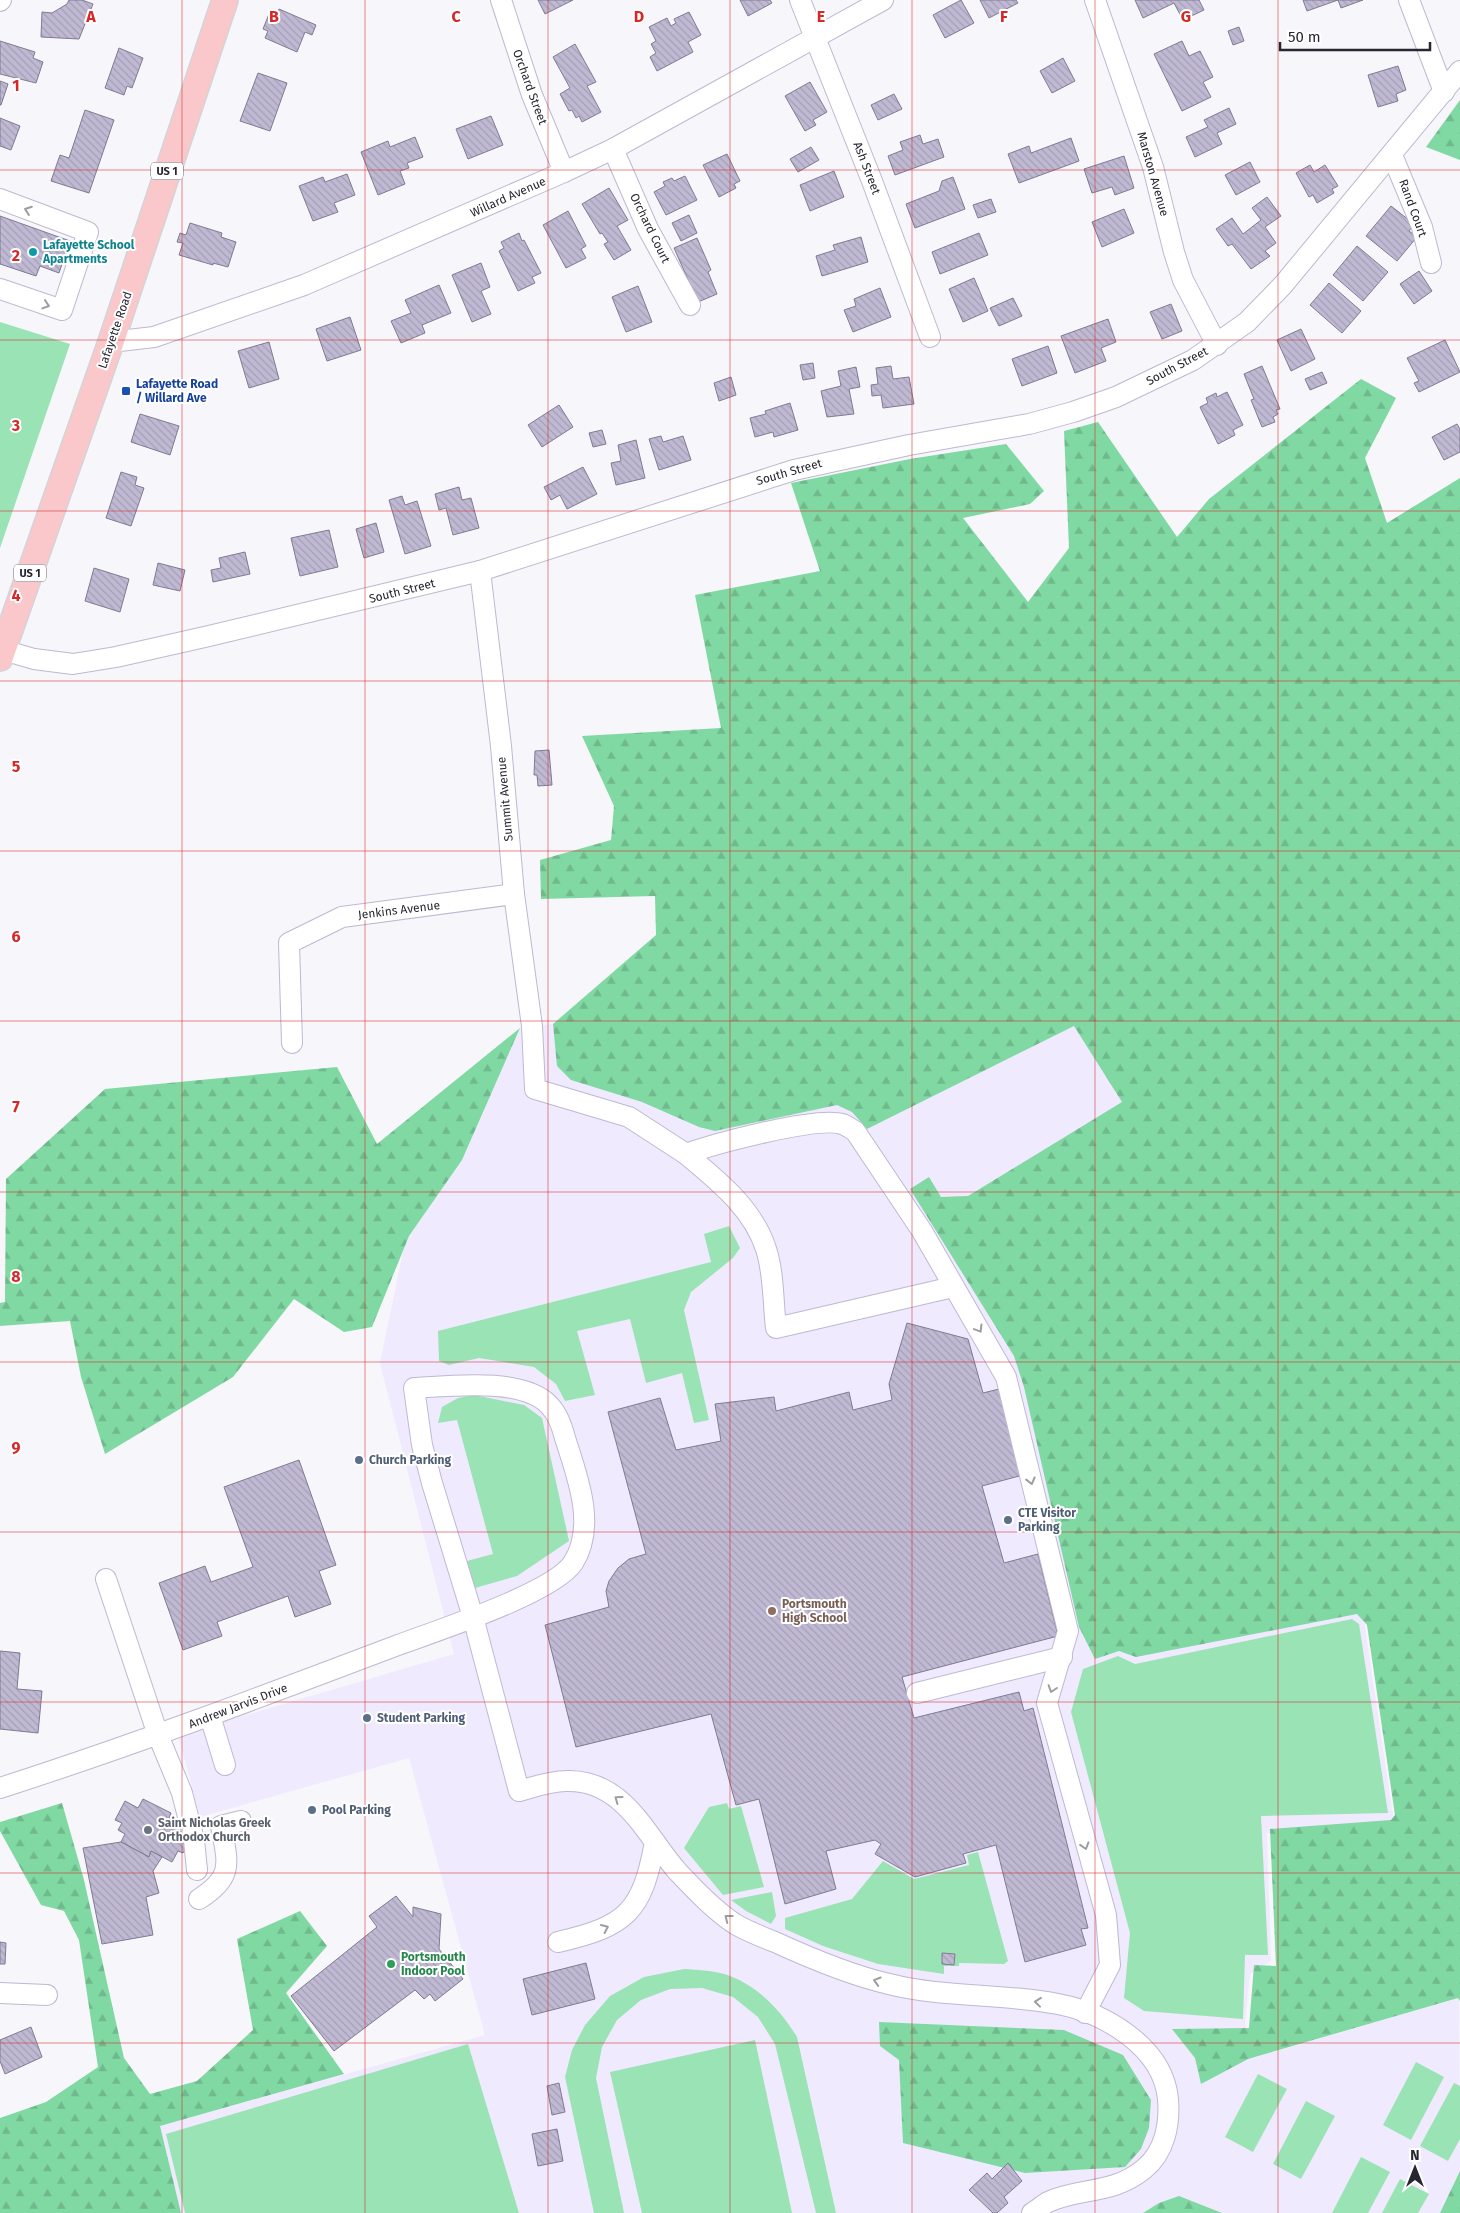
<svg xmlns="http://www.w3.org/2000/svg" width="1460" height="2213" font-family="'Fira Sans',sans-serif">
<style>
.built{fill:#f0eaff}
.green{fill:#9ae3b5}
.forest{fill:url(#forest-firs)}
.building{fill:url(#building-back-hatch);stroke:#807a92}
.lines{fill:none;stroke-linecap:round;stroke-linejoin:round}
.minor-casing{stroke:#bfb8d1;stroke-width:22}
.major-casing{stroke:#d4d4d6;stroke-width:28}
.minor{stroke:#fff;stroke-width:20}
.major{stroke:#fac8cb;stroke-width:25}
.oneway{stroke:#9e9da2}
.grid{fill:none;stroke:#d62828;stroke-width:1;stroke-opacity:0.55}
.culture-dot{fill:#0f9aa8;stroke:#fff;stroke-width:2}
.transit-dot{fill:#1a4fb4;stroke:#fff;stroke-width:2}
.service-dot{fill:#5c6f8a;stroke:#fff;stroke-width:2}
.education-dot{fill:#8d6e63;stroke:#fff;stroke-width:2}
.worship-dot{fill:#6b7280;stroke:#fff;stroke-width:2}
.leisure-dot{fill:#2e9e5b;stroke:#fff;stroke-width:2}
.labels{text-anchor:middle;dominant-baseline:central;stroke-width:4;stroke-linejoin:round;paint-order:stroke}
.shield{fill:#fff;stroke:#68676e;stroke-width:1}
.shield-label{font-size:11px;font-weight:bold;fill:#282630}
.street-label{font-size:12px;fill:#282630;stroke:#fff}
.culture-label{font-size:12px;font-weight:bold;fill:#0d838f;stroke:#fff;text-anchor:start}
.transit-label{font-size:12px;font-weight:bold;fill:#164399;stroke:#fff;text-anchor:start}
.service-label{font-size:12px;font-weight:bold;fill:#4e5e75;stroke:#fff;text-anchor:start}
.education-label{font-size:12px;font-weight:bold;fill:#785e54;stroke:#fff;text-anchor:start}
.worship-label{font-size:12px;font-weight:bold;fill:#5b616d;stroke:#fff;text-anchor:start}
.leisure-label{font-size:12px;font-weight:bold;fill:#27864d;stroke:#fff;text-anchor:start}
.grid-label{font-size:16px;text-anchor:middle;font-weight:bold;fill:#d62828;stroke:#fff;stroke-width:4;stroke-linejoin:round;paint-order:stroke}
</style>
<defs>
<pattern id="forest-firs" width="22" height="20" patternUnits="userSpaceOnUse" patternTransform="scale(1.25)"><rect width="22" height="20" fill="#80d8a2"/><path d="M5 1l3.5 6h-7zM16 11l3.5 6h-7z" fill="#6fb98c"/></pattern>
<pattern id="building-back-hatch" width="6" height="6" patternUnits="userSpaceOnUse" patternTransform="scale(1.25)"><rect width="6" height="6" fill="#c0b9d3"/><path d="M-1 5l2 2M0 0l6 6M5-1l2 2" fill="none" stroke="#a59fb5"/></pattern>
</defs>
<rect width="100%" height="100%" fill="#f7f6fb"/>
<polygon class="built" points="1076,1012 1131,1106 1362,1607 1395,1829 1267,1833 1271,1961 1250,1974 1245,2023 1256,2057 1459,1998 1460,2174 1441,2213 181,2213 160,2126 485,2035 409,1758 200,1817 178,1735 454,1654 380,1363 405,1242 462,1160 520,1028 567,1022"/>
<g class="green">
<polygon points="0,322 70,344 0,548"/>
<polygon points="729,1226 740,1248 733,1258 691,1292 684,1310 709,1420 694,1423 682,1373 646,1383 630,1319 577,1331 595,1395 565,1401 556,1384 534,1367 479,1358 449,1365 439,1361 438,1331 711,1262 704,1234"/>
<polygon points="474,1395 524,1405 542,1418 569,1541 517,1576 475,1588 467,1561 493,1554 457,1420 438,1423 442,1407 458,1398"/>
<polygon points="1352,1619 1359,1624 1388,1813 1261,1816 1268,1955 1245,1955 1243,2019 1144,2011 1124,1998 1130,1933 1071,1712 1083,1669 1118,1656 1135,1664"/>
<polygon points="727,1803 729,1809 741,1806 764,1887 723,1895 684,1848 709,1807"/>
<polygon points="978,1852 1008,1961 1004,1964 959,1963 959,1966 944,1966 944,1974 878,1964 823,1946 785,1929 785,1918 852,1899 883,1861 914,1879 969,1865 967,1855"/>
<polygon points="772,1892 776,1916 771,1924 746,1911 731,1900"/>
<path d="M684,1969C697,1970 711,1970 724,1974C755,1983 781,2010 797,2037L836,2213H816L775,2044L758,2017L733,1997L702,1988L670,1989L641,2000L617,2020L602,2047L596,2078L624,2213H594L565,2077L572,2050L585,2025L610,1996L644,1977Z"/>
<polygon points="755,2040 792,2213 642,2213 610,2072"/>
<polygon points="468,2044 519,2213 185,2213 166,2134"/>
<polygon points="1416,2062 1444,2077 1411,2140 1383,2125"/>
<polygon points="1258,2074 1287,2089 1253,2152 1225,2137"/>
<polygon points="1454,2083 1460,2086 1460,2139 1448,2161 1420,2146"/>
<polygon points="1306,2101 1335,2116 1301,2179 1273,2164"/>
<polygon points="1361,2157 1390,2172 1368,2213 1332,2213"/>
<polygon points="1400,2179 1429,2194 1418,2213 1382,2213"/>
</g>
<g class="forest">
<polygon points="1460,100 1460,160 1426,147"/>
<polygon points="1361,379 1396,398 1365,458 1387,523 1460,478 1460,2001 1458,1998 1248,2059 1201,2084 1195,2058 1172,2029 1249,2028 1254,1965 1276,1966 1270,1829 1391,1820 1395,1815 1367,1625 1357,1614 1136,1657 1119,1651 1095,1659 1079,1627 1024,1387 1014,1356 910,1189 929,1177 941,1197 968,1196 1122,1102 1074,1026 867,1129 852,1112 837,1105 715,1131 699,1127 642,1102 571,1080 557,1066 553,1024 656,935 655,896 541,899 540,860 611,840 614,806 582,736 721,728 695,595 820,571 791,483 910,459 1006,444 1044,491 1030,504 963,518 1028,602 1069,548 1064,431 1098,422 1177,537 1209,499"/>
<polygon points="520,1028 462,1160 409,1236 372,1327 344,1332 294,1299 233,1377 105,1454 81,1377 70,1321 0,1326 0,1303 5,1302 6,1179 105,1089 337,1067 377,1144"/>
<polygon points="62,1803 84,1880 124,2058 150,2094 197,2081 253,2030 237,1939 300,1911 327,1946 286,1993 344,2074 160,2126 181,2213 0,2213 0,2118 46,2102 98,2067 79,1940 64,1911 41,1905 0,1831 0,1822"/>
<polygon points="879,2022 1064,2030 1123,2055 1151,2100 1149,2128 1141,2149 1125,2167 1025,2173 903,2143 899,2060 880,2046"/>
<polygon points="1460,2171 1460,2213 1440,2213"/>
<polygon points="1179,2196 1222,2213 1143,2213 1159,2203"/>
</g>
<g class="building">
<polygon points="69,0 82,0 93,4 79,39 41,37 42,12 52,13 67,4"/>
<polygon points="538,0 573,0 545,14"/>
<polygon points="740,0 770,0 772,3 748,16"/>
<polygon points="961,0 974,23 945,38 933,15"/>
<polygon points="980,0 1016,0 1018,3 989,18"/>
<polygon points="1135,0 1199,0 1204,10 1183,20 1174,3 1143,18"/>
<polygon points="1303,0 1338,0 1307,11"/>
<polygon points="1338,0 1363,0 1341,8"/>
<polygon points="279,9 316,25 312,35 305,32 297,52 265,38 268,31 263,29 269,14 276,17"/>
<polygon points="689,12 701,35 688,42 693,52 657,71 650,57 656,53 651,44 656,41 649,27 667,18 671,26 676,23 674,19"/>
<polygon points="1239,27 1244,41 1233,45 1228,31"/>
<polygon points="0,41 35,52 33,58 43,62 36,83 0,74"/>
<polygon points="1182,41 1189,56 1200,51 1213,77 1203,82 1211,97 1182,111 1154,54"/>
<polygon points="575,44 596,82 587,86 601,112 582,122 579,116 576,118 572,110 569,111 560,94 570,88 553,57"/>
<polygon points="119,48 143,58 132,88 127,86 124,95 105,88"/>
<polygon points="1063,58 1075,81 1052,93 1040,71"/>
<polygon points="1398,66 1406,90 1396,94 1398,101 1378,107 1368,75"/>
<polygon points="258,73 287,83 270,131 240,121"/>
<polygon points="0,81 8,84 1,105 0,105"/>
<polygon points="810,82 827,112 813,120 816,125 805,131 785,96"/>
<polygon points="894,94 902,109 878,120 871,105"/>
<polygon points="1229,108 1236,124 1217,133 1222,144 1195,157 1186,137 1208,127 1204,120"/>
<polygon points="85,110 114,120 89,193 51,181 60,155 69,158"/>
<polygon points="491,116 503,145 468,159 456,129"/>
<polygon points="0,118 20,126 11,150 0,146"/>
<polygon points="920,135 923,144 938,139 944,157 895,175 888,156 903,150 900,142"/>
<polygon points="415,137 423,157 407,163 409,168 400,171 405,184 378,195 361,152 388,141 390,147"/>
<polygon points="1071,138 1079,161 1019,183 1008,154 1029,146 1031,153"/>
<polygon points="811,147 819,160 798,172 790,159"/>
<polygon points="727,154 740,181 734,184 736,188 719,197 703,165"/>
<polygon points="1124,156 1134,188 1115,195 1112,187 1092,193 1084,169"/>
<polygon points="1250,162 1260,182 1236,195 1225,175"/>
<polygon points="1310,165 1314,172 1325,165 1338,186 1332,189 1334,193 1317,203 1313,195 1309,197 1296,173"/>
<polygon points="834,171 844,197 810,211 800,185"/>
<polygon points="347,174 355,195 334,203 338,212 313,221 299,186 323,177 325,182"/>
<polygon points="685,176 697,200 666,215 654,192 665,186 663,182 672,178 674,181"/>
<polygon points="953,177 965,209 915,228 906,204 939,191 942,181"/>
<polygon points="609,188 628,220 617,226 631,250 614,260 604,244 608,242 602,233 600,234 582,204"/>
<polygon points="1267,197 1281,216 1265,227 1276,243 1265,251 1270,256 1251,269 1232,244 1228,246 1216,229 1232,218 1243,234 1261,220 1252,208"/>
<polygon points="991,199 996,212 978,218 973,205"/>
<polygon points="1391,206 1414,224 1409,231 1417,237 1397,261 1366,236"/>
<polygon points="1124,209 1134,233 1102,247 1092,222"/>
<polygon points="568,211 586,246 581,249 586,258 566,268 543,225"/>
<polygon points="689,215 697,233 681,241 672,223"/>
<polygon points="0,216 70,241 59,273 40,266 36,276 0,264"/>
<polygon points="190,223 222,233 221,237 236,242 228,267 213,263 213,265 179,255 183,243 177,242 180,233 186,235"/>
<polygon points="519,233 522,241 524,240 541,273 532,277 535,283 518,291 499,251 504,248 501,242"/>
<polygon points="979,233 988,255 940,274 932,252"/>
<polygon points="861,237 868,262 822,276 816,256 835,250 833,245"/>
<polygon points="697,238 711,270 708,272 717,294 698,302 674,248"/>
<polygon points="1357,246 1388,272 1363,301 1333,275"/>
<polygon points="481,263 490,287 481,291 491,314 472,322 452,275"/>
<polygon points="1419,271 1432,291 1414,304 1400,284"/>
<polygon points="974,278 988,311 963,322 949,289"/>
<polygon points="1329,283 1361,311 1342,333 1310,305"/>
<polygon points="439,285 451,313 422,325 425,333 401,343 391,321 411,313 405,300"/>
<polygon points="638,286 652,322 626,332 612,297"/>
<polygon points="880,288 891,317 853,332 844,310 856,306 854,299"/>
<polygon points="1013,298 1022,316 999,326 990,308"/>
<polygon points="1171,304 1182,331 1162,339 1150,312"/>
<polygon points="350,317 361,350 327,361 316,329"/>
<polygon points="1108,319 1116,342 1101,348 1106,361 1075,373 1061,336"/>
<polygon points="1301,329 1315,359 1291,371 1277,340"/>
<polygon points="1445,340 1460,372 1419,392 1414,383 1419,381 1407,358"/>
<polygon points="269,342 279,379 249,388 238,351"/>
<polygon points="1048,346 1057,373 1022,386 1012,359"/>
<polygon points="813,363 815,378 803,380 800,365"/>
<polygon points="891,366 893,379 909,377 914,404 883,408 881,395 872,396 871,385 878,384 876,368"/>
<polygon points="1262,366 1280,409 1276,410 1278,414 1273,417 1275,422 1262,427 1251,400 1254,399 1244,374"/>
<polygon points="856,367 860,387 849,389 854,414 827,417 821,391 841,386 838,371"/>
<polygon points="1322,372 1327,383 1310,390 1305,379"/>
<polygon points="731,377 736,395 719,401 714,383"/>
<polygon points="1227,392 1243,425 1233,430 1235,435 1218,444 1200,407 1208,403 1206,398 1216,393 1217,397"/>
<polygon points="790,403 798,430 774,437 773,432 755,437 750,418 766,414 765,411"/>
<polygon points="559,405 573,427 542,447 528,425"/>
<polygon points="140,414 179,426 170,455 131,442"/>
<polygon points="1457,424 1460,429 1460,452 1444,460 1432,437"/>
<polygon points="602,430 606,444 593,447 589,433"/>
<polygon points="661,436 663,442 683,436 691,460 659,470 649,439"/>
<polygon points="636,440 645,478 616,485 611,463 621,461 618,445"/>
<polygon points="583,467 597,494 567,509 560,495 551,500 544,487"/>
<polygon points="121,472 137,477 135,485 144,488 131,526 106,518"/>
<polygon points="459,487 462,500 471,498 479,528 453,535 446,508 439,510 435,494"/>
<polygon points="402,496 405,505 417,501 431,546 405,554 389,500"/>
<polygon points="376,523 384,552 364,558 356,529"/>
<polygon points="329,530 338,567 300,576 291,538"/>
<polygon points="245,552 250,574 213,582 211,570 221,568 219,558"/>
<polygon points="158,563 185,570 180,591 153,585"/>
<polygon points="94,568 129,579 120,612 85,601"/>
<polygon points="549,750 552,785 538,786 537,775 534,775 535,751"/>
<polygon points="907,1323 968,1339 983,1393 999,1389 1023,1475 982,1486 1004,1563 1038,1554 1058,1636 902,1677 914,1718 1019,1692 1024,1711 1033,1708 1088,1928 1081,1929 1086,1945 1025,1962 996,1845 963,1854 966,1863 915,1877 875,1854 881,1844 875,1840 826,1851 836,1889 785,1904 759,1799 736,1805 711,1714 576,1747 545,1625 609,1607 606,1591 609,1581 618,1568 629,1559 646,1554 608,1412 660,1398 676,1450 721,1441 715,1404 774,1397 776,1411 849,1392 853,1410 892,1400 889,1384"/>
<polygon points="299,1460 336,1565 319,1571 331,1604 295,1617 288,1596 217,1622 222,1636 183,1650 159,1583 205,1566 211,1582 253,1567 224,1487"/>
<polygon points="0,1651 20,1653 17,1689 42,1691 38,1733 0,1729"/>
<polygon points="143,1799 171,1813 169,1818 181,1824 178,1830 186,1835 190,1841 183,1853 178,1851 172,1862 151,1851 149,1857 121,1842 125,1834 118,1830 122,1823 115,1820 125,1801 138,1808"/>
<polygon points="121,1842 149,1857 151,1851 162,1857 153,1871 159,1893 146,1897 153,1935 102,1944 83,1848"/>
<polygon points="396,1896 413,1917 413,1907 441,1914 439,1949 463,1979 435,2001 430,1994 424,1999 415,1990 334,2051 291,1996 377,1927 369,1916"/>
<polygon points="0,1942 6,1943 5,1964 0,1964"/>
<polygon points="942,1953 955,1954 954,1965 942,1964"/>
<polygon points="586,1963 595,1999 532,2015 523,1979"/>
<polygon points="31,2027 42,2057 5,2074 0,2061 0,2040"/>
<polygon points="559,2083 565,2112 552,2115 547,2086"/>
<polygon points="557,2129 563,2161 538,2166 532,2134"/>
<polygon points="1008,2163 1022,2181 1004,2197 1008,2203 997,2213 993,2213 969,2190 987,2173 992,2179"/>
</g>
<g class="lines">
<g class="minor-casing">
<g id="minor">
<polyline points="501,0 532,95 564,172"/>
<polyline points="800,0 872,181 930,337"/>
<polyline points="1095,0 1153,167 1174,252 1183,280 1217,345"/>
<polyline points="1409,0 1444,92"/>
<polyline points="0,1 1,0"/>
<polyline points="613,149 648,229 690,305"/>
<polyline points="1392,155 1422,227 1431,263"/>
<polyline points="0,199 88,232 62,310 0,289"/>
<polyline points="111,342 154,337 304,285 564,172 613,149 883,0"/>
<path d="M480,571L501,746L514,894L532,1026L535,1089L629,1117L686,1154C714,1144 817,1116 842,1124C846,1125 851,1129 855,1131L922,1231L1006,1377L1068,1631L1047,1703L1106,1915L1110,1965L1085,2013"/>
<polyline points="3,650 34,659 73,664 116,657 209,636 480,571 794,470 909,445 1029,424 1073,412 1116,397 1193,360 1247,322 1283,285 1460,71"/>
<polyline points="292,1043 289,943 342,917 514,894"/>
<path d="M686,1154C717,1180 753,1208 766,1249C774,1273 773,1303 776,1328L953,1287"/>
<polyline points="106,1579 158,1735 182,1793 194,1840 197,1870"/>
<polyline points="917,1693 1062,1657"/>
<polyline points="210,1716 225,1765"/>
<path d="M0,1788C134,1745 266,1695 398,1645C436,1631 553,1593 573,1563C597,1526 577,1476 565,1438C562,1426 558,1414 549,1405C523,1377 449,1386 414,1388L422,1445L432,1483L473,1617L519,1791C534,1787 550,1781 566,1781C624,1779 646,1836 678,1872C695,1890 714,1910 735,1924C747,1931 762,1937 775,1942C812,1959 850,1975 889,1984C944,1998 1002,1993 1058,2004C1105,2013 1163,2047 1168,2099C1170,2124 1165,2152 1144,2169C1112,2195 1081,2187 1048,2202C1043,2205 1037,2210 1032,2213"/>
<path d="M199,1899C234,1877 228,1863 221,1826L241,1821"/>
<path d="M558,1942C627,1926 642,1912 655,1842"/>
<polyline points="0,1993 47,1995"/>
</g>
</g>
<g class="major-casing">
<polyline id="major" points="0,658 111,342 225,0"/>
</g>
<use href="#minor" class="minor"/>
<use href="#major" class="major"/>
</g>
<defs><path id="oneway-chevron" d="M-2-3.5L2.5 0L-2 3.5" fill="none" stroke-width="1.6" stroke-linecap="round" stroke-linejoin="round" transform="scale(1.25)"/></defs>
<g class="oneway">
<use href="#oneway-chevron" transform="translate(28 210) rotate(-160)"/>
<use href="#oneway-chevron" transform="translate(46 305) rotate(18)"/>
<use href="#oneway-chevron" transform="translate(979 1329) rotate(59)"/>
<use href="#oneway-chevron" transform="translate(1031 1481) rotate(76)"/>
<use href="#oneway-chevron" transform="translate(1052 1689) rotate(108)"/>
<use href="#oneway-chevron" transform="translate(618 1799) rotate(-144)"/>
<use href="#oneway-chevron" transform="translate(1085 1846) rotate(73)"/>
<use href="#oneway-chevron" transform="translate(728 1918) rotate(-142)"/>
<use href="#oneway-chevron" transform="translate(605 1928) rotate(-25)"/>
<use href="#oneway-chevron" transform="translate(877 1981) rotate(-164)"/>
<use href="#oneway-chevron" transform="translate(1038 2002) rotate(-174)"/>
</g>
<path class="grid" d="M182,0V2213M365,0V2213M548,0V2213M730,0V2213M912,0V2213M1095,0V2213M1278,0V2213M0,170H1460M0,340H1460M0,511H1460M0,681H1460M0,851H1460M0,1021H1460M0,1192H1460M0,1362H1460M0,1532H1460M0,1702H1460M0,1873H1460M0,2043H1460"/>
<circle class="culture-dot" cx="33" cy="252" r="5"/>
<rect class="transit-dot" x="121" y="386" width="10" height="10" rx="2.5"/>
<g class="service-dot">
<circle cx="359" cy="1460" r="5"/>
<circle cx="1008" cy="1520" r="5"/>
<circle cx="367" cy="1718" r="5"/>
<circle cx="312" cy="1810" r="5"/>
</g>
<circle class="education-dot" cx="772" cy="1611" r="5"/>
<circle class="worship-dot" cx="148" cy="1830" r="5"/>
<circle class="leisure-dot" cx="391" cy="1964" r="5"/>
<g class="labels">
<g class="shield">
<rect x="151" y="162.5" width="32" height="17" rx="4"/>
<rect x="14" y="564.5" width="32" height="17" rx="4"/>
</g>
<g class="shield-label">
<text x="167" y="171">US 1</text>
<text x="30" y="573">US 1</text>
</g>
<g class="street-label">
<text transform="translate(530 87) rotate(70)">Orchard Street</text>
<text transform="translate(867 168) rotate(69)">Ash Street</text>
<text transform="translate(1153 174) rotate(74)">Marston Avenue</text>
<text transform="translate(508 197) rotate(-24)">Willard Avenue</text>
<text transform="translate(1413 208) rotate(70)">Rand Court</text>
<text transform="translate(650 228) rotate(64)">Orchard Court</text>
<text transform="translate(115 330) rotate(-71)">Lafayette Road</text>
<text transform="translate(1177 366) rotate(-28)">South Street</text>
<text transform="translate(789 472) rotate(-16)">South Street</text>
<text transform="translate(402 591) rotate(-14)">South Street</text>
<text transform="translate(505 799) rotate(-95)">Summit Avenue</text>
<text transform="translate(399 910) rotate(-7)">Jenkins Avenue</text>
<text transform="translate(238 1706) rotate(-21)">Andrew Jarvis Drive</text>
</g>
<g class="culture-label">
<text x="43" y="245">Lafayette School<tspan x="43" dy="14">Apartments</tspan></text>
</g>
<g class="transit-label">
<text x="136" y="384">Lafayette Road<tspan x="136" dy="14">/ Willard Ave</tspan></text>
</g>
<g class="service-label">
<text x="369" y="1460">Church Parking</text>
<text x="1018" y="1513">CTE Visitor<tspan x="1018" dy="14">Parking</tspan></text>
<text x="377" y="1718">Student Parking</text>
<text x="322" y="1810">Pool Parking</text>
</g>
<g class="education-label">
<text x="782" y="1604">Portsmouth<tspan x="782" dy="14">High School</tspan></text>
</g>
<g class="worship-label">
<text x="158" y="1823">Saint Nicholas Greek<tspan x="158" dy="14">Orthodox Church</tspan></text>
</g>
<g class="leisure-label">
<text x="401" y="1957">Portsmouth<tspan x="401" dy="14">Indoor Pool</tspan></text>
</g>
</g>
<g class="grid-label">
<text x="91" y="22">A</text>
<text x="274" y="22">B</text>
<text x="456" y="22">C</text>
<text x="639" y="22">D</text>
<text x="821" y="22">E</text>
<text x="1004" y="22">F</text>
<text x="1186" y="22">G</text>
<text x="16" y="91">1</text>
<text x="16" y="261">2</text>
<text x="16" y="431">3</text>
<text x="16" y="601">4</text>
<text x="16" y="772">5</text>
<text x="16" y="942">6</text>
<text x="16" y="1112">7</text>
<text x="16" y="1282">8</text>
<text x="16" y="1453">9</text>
</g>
<g transform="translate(1415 2168)" stroke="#ffffff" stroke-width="4" paint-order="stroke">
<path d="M0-4L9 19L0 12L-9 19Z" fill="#282630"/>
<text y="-8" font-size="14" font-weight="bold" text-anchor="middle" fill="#282630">N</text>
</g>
<path d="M1280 42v8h150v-8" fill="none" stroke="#282630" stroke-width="2.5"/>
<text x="1288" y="42" font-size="15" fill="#282630" stroke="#ffffff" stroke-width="4" paint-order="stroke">50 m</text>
</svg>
